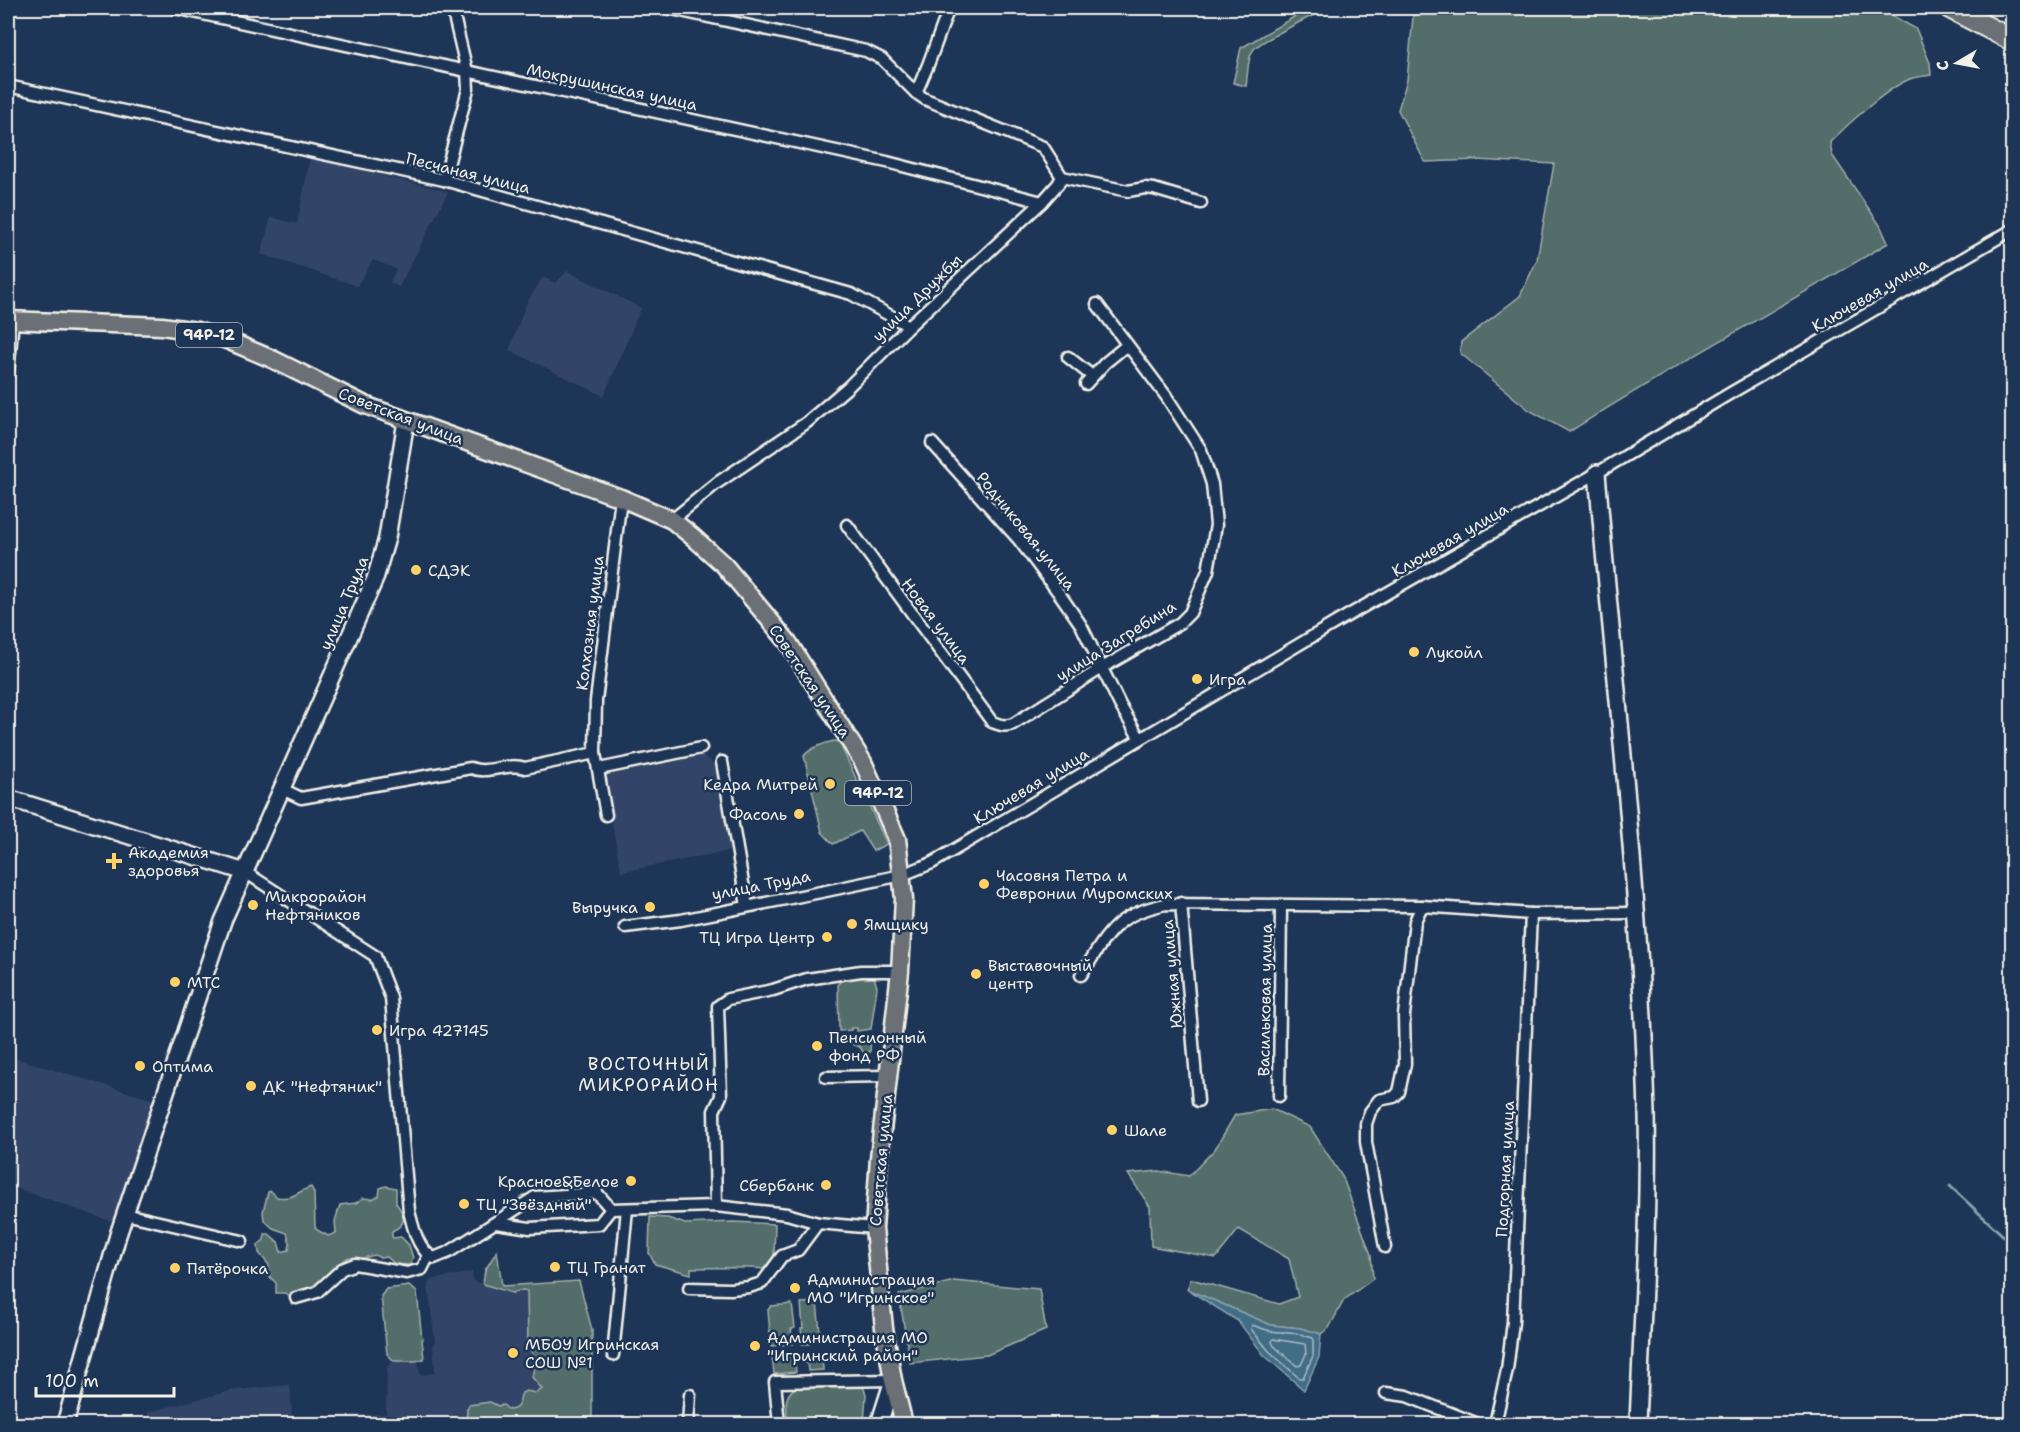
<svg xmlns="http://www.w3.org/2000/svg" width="2020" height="1432" font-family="'Shantell Sans',sans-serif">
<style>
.built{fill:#334467}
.green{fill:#526d6b;stroke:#a3afaa;stroke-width:1.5}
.water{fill:#426d87;stroke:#89a2ae;stroke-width:1.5}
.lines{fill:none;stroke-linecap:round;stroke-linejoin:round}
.shore{stroke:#adbcc1;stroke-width:1.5}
.stream{stroke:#89a2ae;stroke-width:3}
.street-casing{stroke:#f4f1e8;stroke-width:15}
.secondary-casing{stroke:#f4f1e8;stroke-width:20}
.primary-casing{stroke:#f4f1e8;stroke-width:21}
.highway-casing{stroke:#f4f1e8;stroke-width:24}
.street{stroke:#1d3557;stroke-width:10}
.secondary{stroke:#1d3557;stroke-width:15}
.primary{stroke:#6a7074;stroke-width:16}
.highway{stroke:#6a7074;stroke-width:20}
.poi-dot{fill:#ffd166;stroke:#1d3557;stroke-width:2}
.labels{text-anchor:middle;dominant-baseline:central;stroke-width:5;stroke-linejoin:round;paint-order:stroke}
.shield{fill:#1d3557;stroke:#b4b9bc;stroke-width:1.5}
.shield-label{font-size:15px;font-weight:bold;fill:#f4f1e8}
.street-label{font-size:16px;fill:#f4f1e8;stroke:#1d3557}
.poi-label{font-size:16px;fill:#f4f1e8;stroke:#1d3557;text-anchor:start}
.neighbourhood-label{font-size:18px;letter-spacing:1.5px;fill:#f4f1e8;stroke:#1d3557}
</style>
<rect width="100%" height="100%" fill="#1d3557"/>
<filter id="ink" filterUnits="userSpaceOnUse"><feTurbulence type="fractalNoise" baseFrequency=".0167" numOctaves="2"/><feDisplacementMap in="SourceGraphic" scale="12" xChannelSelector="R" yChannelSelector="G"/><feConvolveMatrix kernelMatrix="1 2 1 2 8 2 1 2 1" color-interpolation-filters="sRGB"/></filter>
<g filter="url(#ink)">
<g class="built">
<polygon points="310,157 448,192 399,287 390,283 396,269 373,260 357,286 261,254 271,217 297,224"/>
<polygon points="567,271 641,308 604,396 509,350 526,304 543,277 556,283"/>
<polygon points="702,755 717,766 734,850 621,872 604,780 606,772"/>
<polygon points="15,1058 154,1100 113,1222 8,1185 8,1082"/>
<polygon points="472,1272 473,1281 512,1293 580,1285 592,1424 148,1424 148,1412 234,1390 290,1385 292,1416 386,1414 387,1367 394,1361 416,1361 419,1364 420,1375 435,1373 433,1346 435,1343 428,1285 430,1280"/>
<polygon points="8,1411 44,1422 43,1424 8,1424"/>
</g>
<g class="green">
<path d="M1309,8H1330C1318,12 1261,41 1254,49C1247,58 1248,75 1246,86L1233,83L1241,48Z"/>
<path d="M1410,8H1879L1916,29L1930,63L1931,75C1925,76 1918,77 1913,78C1891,84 1846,126 1830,142L1832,155L1880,225L1888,243C1782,307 1673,365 1569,432L1529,410L1460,353L1461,342L1520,296L1537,260L1554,164L1477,160L1425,162L1398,110L1407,80L1413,17Z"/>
<path d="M834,741L839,742L887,844L873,851L860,831L833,844L822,832L804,756C810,748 824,743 834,741Z"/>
<polygon points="871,974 874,977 877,987 871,1029 857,1031 857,1028 851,1028 851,1030 839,1031 838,984 844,977"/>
<polygon points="871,1035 870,1052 863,1052 860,1047 853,1045 853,1038 857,1038 857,1036"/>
<polygon points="1272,1109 1310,1127 1343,1178 1371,1255 1373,1279 1344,1300 1329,1328 1321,1334 1300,1328 1271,1325 1187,1289 1191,1279 1279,1304 1298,1297 1289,1259 1239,1229 1216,1258 1151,1246 1150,1207 1128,1174 1159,1171 1189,1176 1215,1149 1235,1115"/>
<path d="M386,1186L396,1188V1203C405,1215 408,1224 392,1231V1236L393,1238L401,1237L409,1245L413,1258L410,1265L395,1264L387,1257L380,1258L375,1255L355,1260L349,1257L342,1261L337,1270L327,1274L324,1285L292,1297L285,1293H276V1283L268,1275L269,1265L259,1253L258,1245L264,1240L265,1234H269L278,1242L281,1252L289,1250L290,1243L287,1233L273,1228L264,1220L263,1212L268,1192L271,1191L277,1197C295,1200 297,1191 311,1187L314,1193L315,1227L317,1230L328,1236L336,1233L335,1221L340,1205L356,1203L363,1198L372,1199L379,1196L380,1188Z"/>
<path d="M650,1217L668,1218L685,1224L733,1222L775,1224L774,1255L768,1269C742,1267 717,1268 691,1268V1274L655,1264L649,1253Z"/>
<path d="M497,1251L502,1286L579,1281L592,1330V1424H485L482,1422L466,1424L467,1409L469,1405L490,1402L498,1406L503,1405L509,1410C521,1409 518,1402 522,1393L526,1391L536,1393L542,1389L532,1377L535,1364L534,1357L528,1346L527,1291L523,1290L512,1293L483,1284L485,1270Z"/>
<polygon points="954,1281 1039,1289 1046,1330 987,1355 910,1363 899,1295"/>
<polygon points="409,1286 417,1292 424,1359 416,1361 394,1361 387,1354 381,1296 386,1289"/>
<polygon points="817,1302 820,1333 809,1334 809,1344 802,1344 801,1328 803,1328 801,1303"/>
<polygon points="792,1304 795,1328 791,1329 793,1344 771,1346 768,1310 771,1306"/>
<polygon points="811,1352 811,1357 822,1356 823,1370 808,1371 807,1363 804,1363 803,1353"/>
<polygon points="794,1354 796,1372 774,1374 772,1356"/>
<path d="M800,1385L863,1387L866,1394L864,1424H788C787,1407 781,1394 800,1385Z"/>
</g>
<polygon class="water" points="1187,1289 1271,1325 1300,1328 1321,1334 1319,1357 1304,1390 1264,1355 1238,1321"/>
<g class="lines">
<g class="shore">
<polygon points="1252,1325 1270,1331 1299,1334 1313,1338 1313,1356 1303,1378 1299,1378 1269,1351 1251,1329"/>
<polygon points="1273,1339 1305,1344 1306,1354 1301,1365 1297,1366 1274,1346 1272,1342"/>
</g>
<polyline class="stream" points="1950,1186 2012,1244"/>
<g class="street-casing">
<g id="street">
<polyline points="175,8 887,162 1042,202"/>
<polyline points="667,8 866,51 882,59 916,93 925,99 1043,147 1062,177"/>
<polyline points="2006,37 2012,22"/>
<polyline points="8,86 444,180 851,294 909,326"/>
<polyline points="916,93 928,65 949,8"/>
<polyline points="1062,177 1128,191 1145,188 1154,189 1201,203"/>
<polyline points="444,180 468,89 467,71 452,8"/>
<polyline points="1068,357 1092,376"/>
<polyline points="8,374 13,320"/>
<polyline points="1086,384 1105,363 1127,345"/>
<polyline points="932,443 1019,540 1061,596 1081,625 1120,705 1140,739"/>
<polyline points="672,520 717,483 806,423 848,387 909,326 1042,202 1058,184 1062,177"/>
<path d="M847,525L992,722C1000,725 1005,727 1013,724L1102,668L1180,623L1190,613L1208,571L1216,525L1212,484L1201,450L1166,396L1097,304"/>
<polyline points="722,762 747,906"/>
<polyline points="599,769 701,748"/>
<path d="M282,789L301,798L471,768C488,775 506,762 525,768L595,753"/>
<polyline points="606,815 595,753 596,701 621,498"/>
<path d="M245,872L375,956L391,998L409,1211C413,1226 416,1244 429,1255"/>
<polyline points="1181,903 1198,1101"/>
<polyline points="625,927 681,920 826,891 902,875 932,863 1340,620 1597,473 1729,394 2012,230"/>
<path d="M1081,975C1109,933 1113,915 1166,904L1422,906L1531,914L1635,913"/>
<polyline points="826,1077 888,1076"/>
<polyline points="1279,1096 1281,905"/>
<polyline points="716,1206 714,1111 721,1096 718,1006 728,999 773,990 807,979 861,971 900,971"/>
<polyline points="125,1214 242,1241"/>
<polyline points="496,1223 530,1228 599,1224 611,1209"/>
<polyline points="1385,1247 1366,1142 1366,1124 1370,1112 1379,1100 1394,1097 1399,1092 1405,1064 1404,1015 1415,921 1422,906"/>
<polyline points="429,1255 434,1258 449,1252 535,1197 597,1193 611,1209 716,1206 787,1214 818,1223 874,1228"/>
<polyline points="689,1288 731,1289 749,1287 762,1283 782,1256 798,1250 818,1223"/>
<polyline points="296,1298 317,1292 342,1269 355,1264 407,1273 422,1269 429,1255"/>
<polyline points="613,1355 627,1209"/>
<polyline points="1386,1393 1407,1396 1478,1424"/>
<polyline points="688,1424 690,1395"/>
<polyline points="779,1424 775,1382 893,1380"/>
<polyline points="1495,1424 1507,1370 1513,1322 1531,914"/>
</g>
</g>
<g class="secondary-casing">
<g id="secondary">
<path d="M1597,473C1615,686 1641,900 1647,1113C1649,1217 1642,1321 1638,1424"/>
<polyline points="8,798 245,872"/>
<polyline points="65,1424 118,1235 223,921 375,579 387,538 406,421"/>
<polyline points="879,1424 893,1380"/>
</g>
</g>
<g class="primary-casing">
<polyline id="primary" points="8,320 162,326 197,331 227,340 272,359 365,405 621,498 672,520 693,537 724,565 788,642 863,762 897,839 904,899 900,971 879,1158 874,1228 884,1328 893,1380 904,1424"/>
</g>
<g class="highway-casing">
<polyline id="highway" points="1950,8 2012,40"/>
</g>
<use href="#street" class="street"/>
<use href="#secondary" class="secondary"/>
<use href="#primary" class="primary"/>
<use href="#highway" class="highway"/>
</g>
</g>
<g class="poi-dot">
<circle cx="416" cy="570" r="6"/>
<circle cx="1414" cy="652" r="6"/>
<circle cx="1197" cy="679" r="6"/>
<circle cx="830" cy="784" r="6"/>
<circle cx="799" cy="814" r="6"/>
<path d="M111 852h6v6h6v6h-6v6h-6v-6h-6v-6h6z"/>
<circle cx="984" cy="884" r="6"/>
<circle cx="253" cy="905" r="6"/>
<circle cx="650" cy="907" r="6"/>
<circle cx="852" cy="924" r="6"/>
<circle cx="827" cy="937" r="6"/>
<circle cx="976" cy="974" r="6"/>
<circle cx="175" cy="982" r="6"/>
<circle cx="377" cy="1030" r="6"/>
<circle cx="817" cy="1046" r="6"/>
<circle cx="140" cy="1066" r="6"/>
<circle cx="251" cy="1086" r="6"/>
<circle cx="1112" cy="1130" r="6"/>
<circle cx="631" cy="1181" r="6"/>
<circle cx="826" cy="1185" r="6"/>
<circle cx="464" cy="1204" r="6"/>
<circle cx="555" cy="1267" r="6"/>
<circle cx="175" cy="1268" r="6"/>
<circle cx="795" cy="1288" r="6"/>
<circle cx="755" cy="1346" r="6"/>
<circle cx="513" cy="1353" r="6"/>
</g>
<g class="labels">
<g class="shield">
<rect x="176" y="323" width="66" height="24" rx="4.5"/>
<rect x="845" y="781" width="66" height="24" rx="4.5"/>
</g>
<g class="shield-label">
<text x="209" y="335">94Р-12</text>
<text x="878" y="793">94Р-12</text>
</g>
<g class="street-label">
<text transform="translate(612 87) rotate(12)">Мокрушинская улица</text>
<text transform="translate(468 173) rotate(14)">Песчаная улица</text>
<text transform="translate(1870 295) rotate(-30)">Ключевая улица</text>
<text transform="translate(917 298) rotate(-44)">улица Дружбы</text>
<text transform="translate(401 416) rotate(21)">Советская улица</text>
<text transform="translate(1026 531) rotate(51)">Родниковая улица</text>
<text transform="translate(1450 540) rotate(-30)">Ключевая улица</text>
<text transform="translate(344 603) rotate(-67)">улица Труда</text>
<text transform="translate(936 621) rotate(53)">Новая улица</text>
<text transform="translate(590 623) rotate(-83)">Колхозная улица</text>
<text transform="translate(1116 641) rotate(-32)">улица Загребина</text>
<text transform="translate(810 681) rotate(56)">Советская улица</text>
<text transform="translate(1031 786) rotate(-31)">Ключевая улица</text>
<text transform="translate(761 885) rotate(-11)">улица Труда</text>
<text transform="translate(1172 974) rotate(-95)">Южная улица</text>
<text transform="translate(1265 1000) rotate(-89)">Васильковая улица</text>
<text transform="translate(881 1160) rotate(-85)">Советская улица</text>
<text transform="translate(1505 1169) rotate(-87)">Подгорная улица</text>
</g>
<g class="poi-label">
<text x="428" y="570">СДЭК</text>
<text x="1426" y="652">Лукойл</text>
<text x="1209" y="679">Игра</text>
<text x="818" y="784" text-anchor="end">Кедра Митрей</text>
<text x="787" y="814" text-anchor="end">Фасоль</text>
<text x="128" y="852">Академия<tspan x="128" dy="18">здоровья</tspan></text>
<text x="996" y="875">Часовня Петра и<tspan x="996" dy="18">Февронии Муромских</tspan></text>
<text x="265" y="896">Микрорайон<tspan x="265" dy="18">Нефтяников</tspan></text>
<text x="638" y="907" text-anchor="end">Выручка</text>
<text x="864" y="924">Ямщику</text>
<text x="815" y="937" text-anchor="end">ТЦ Игра Центр</text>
<text x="988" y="965">Выставочный<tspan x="988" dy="18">центр</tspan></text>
<text x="187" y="982">МТС</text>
<text x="389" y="1030">Игра 427145</text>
<text x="829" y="1037">Пенсионный<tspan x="829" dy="18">фонд РФ</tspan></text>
<text x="152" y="1066">Оптима</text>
<text x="263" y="1086">ДК "Нефтяник"</text>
<text x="1124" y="1130">Шале</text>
<text x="619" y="1181" text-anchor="end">Красное&amp;Белое</text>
<text x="814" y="1185" text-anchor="end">Сбербанк</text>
<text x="476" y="1204">ТЦ "Звёздный"</text>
<text x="567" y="1267">ТЦ Гранат</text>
<text x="187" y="1268">Пятёрочка</text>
<text x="807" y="1279">Администрация<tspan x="807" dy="18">МО "Игринское"</tspan></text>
<text x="767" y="1337">Администрация МО<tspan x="767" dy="18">"Игринский район"</tspan></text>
<text x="525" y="1344">МБОУ Игринская<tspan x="525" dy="18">СОШ №1</tspan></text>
</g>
<g class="neighbourhood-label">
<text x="649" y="1064">ВОСТОЧНЫЙ<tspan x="649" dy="21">МИКРОРАЙОН</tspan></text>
</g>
</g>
<rect width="2020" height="1432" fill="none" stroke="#1d3557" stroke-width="30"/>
<rect x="15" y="15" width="1990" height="1402" fill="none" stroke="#f4f1e8" stroke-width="2" filter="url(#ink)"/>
<g transform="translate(1957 63) rotate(260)" stroke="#1d3557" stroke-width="4.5" paint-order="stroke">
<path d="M0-4.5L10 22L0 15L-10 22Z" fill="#f4f1e8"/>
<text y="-9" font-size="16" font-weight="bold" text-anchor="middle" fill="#f4f1e8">С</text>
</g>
<path d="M36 1387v9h138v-9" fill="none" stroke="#f4f1e8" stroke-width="3"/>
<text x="45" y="1387" font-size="18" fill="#f4f1e8" stroke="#1d3557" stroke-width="4.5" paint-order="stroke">100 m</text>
</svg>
